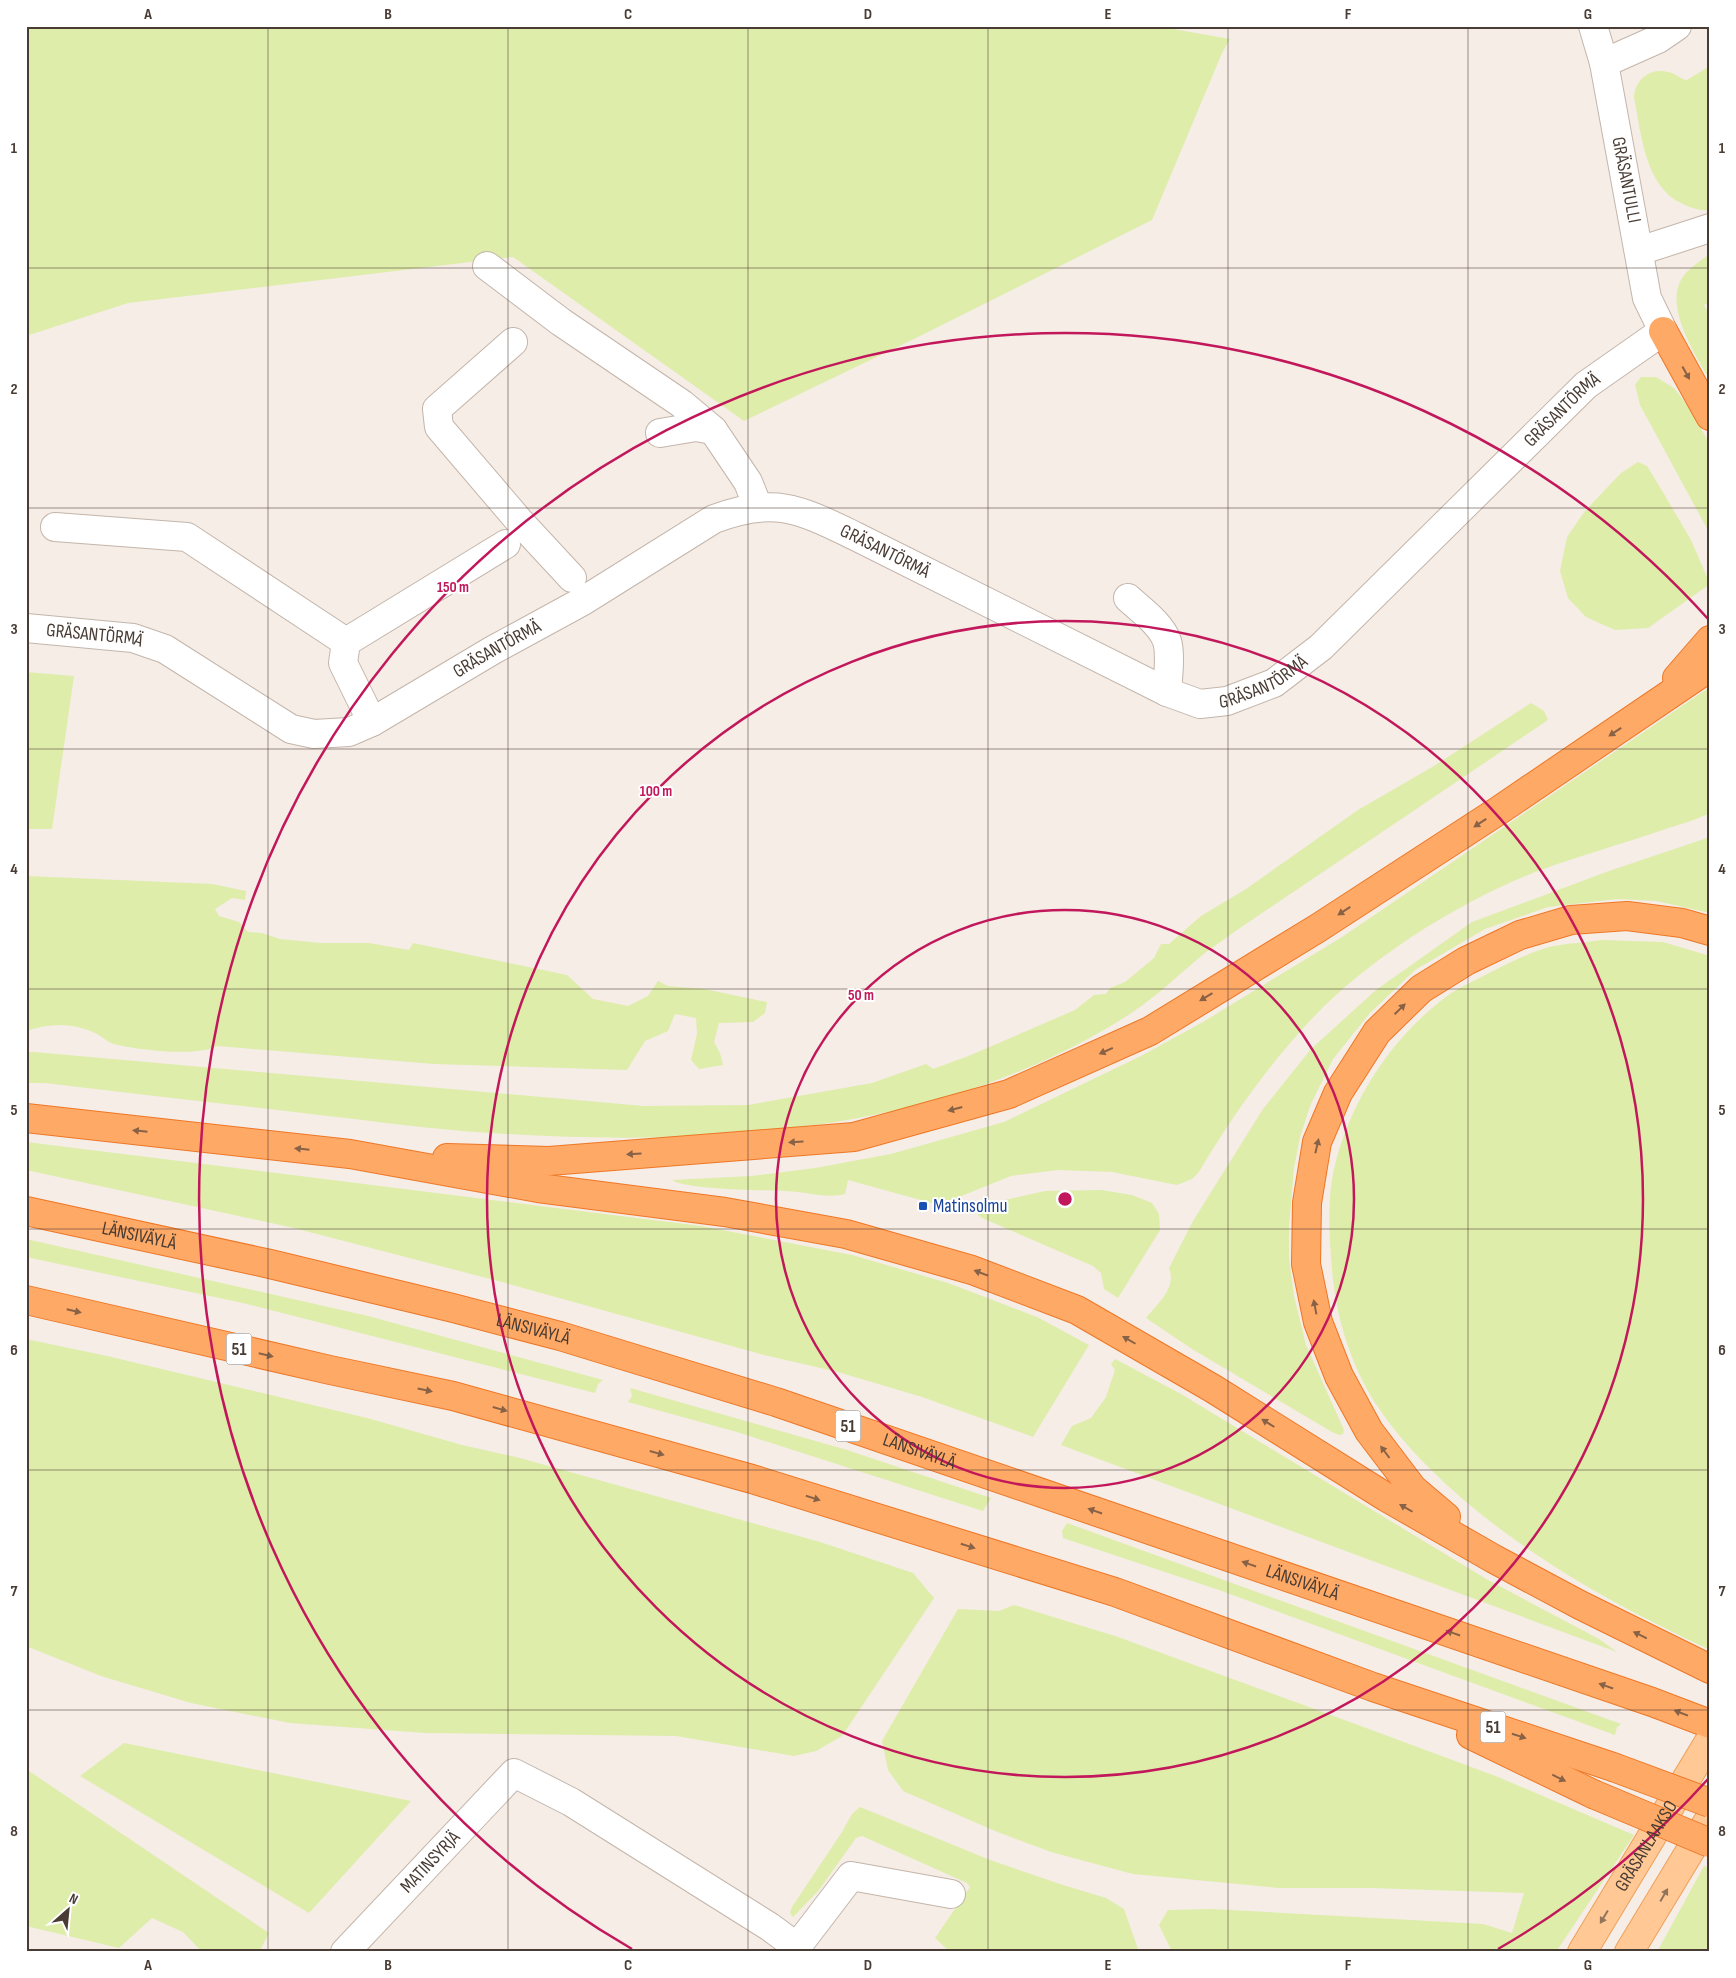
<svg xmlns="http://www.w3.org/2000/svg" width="1736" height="1978" font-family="'Sofia Sans Condensed',sans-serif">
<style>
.green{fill:#deedaa}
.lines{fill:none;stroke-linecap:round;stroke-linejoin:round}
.minor-casing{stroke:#c4b5aa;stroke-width:30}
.major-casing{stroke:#f0a058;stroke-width:30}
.highway-casing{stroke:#ee7726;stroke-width:30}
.minor{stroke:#fff;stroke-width:28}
.major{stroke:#ffc894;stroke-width:28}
.highway{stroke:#ffa966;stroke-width:28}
.highway-bridge-casing{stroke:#ee7726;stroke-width:30;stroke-linecap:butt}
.highway-bridge{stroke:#ffa966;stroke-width:28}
.oneway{fill:#886246}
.oneway2{fill:#91745a}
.grid{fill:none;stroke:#483c34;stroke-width:1;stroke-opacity:0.55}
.ring{fill:none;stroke:#c2185b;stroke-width:2.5}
.transit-dot{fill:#1a4fb4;stroke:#fff;stroke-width:2}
.labels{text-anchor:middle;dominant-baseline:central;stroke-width:4;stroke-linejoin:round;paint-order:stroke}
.shield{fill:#fff;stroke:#7f7671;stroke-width:1}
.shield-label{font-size:18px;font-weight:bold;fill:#483c34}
.street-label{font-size:19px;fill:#483c34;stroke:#fff}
.transit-label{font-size:19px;fill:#164399;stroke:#fff;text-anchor:start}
.centre{fill:#c2185b;stroke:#fff;stroke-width:2.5}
.ring-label{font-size:15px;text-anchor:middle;font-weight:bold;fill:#c2185b;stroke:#fff;stroke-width:4;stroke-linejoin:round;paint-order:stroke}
.neatline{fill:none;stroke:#483c34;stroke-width:2}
.grid-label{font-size:16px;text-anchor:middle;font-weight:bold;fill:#483c34}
</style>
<rect width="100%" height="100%" fill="#f5ede6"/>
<g class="green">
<polygon points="26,26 1156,26 1230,39 1222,53 1152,220 920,336 744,421 513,257 128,303 26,336"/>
<path d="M1710,66V210C1701,211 1691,208 1683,204C1645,188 1641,133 1634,97C1635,80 1650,67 1668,72C1675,73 1680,79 1687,80Z"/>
<path d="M1710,254V302L1704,305L1710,315V380C1696,356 1665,308 1681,280C1687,269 1700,261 1710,254Z"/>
<polygon points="1641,377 1656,377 1674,388 1691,410 1710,445 1710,534 1640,405 1635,385"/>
<polygon points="1638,462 1647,466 1661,489 1691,540 1710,584 1648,628 1615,630 1586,617 1568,598 1560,571 1567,537 1585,511 1621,473"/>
<polygon points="26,672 74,676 52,829 26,829"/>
<path d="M1710,687V813C1694,821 1677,825 1660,831C1619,845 1578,856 1538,871C1458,902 1364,961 1306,1025C1265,1070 1230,1119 1199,1172L1192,1179L1177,1185L1112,1172L1058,1170L1011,1176L944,1203L935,1204L848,1180L845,1194C825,1199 805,1191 784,1191C763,1190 687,1190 672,1180L751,1176L815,1168L891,1154L1004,1122L1141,1056L1203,1022L1342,937Z"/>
<path d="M1531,703L1544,711L1548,720L1237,930C1222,941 1206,951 1192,964C1176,977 1161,992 1144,1004C1117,1024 1087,1040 1058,1054C877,1142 659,1146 462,1131C414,1127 366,1120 319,1115C227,1104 136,1094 45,1083H26V1052H34L644,1106L748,1105L872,1083L926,1064L933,1069L971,1055L1075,1010L1094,995L1106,994L1110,988L1125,982L1154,958L1161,944H1169L1201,916L1246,889L1358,810L1434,766Z"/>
<path d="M1710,837V913L1656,901L1617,899L1548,907L1485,929L1415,970L1370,1013L1333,1059L1310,1106L1300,1137L1294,1168L1289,1225V1259L1294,1296L1306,1345L1344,1430L1343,1434L1339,1435L1332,1432L1192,1349L1146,1318C1158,1303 1177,1288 1169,1268L1193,1221L1263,1109L1311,1049L1376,990L1472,922L1609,871Z"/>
<path d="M26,876L212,884L246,891L245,900L232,898L215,909L219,916L239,922L248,932L262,933L280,939L320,943H369L409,950L413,943L567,975L593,999L628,1006L648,996L658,981L668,986L704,989L767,1002L765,1013L753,1022L719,1023L714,1042L720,1053L723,1065L699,1069L691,1060L697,1034L696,1018L675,1014L668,1031L645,1041L627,1070L434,1064L217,1046C197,1057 140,1050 118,1045C110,1044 104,1038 97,1034C73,1022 51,1023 26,1031Z"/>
<path d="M1601,940L1663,942L1710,956V1650C1621,1608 1541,1565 1465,1501C1434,1474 1403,1444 1380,1410C1349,1365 1334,1311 1331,1257C1329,1229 1328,1196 1334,1169C1350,1100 1393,1035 1450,994C1461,986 1475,981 1487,974C1507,964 1528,953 1549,947C1566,943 1584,943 1601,940Z"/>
<polygon points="26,1142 701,1226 852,1255 948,1283 1037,1317 1089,1345 1033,1437 922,1397 838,1372 764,1355 502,1282 294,1228 26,1170"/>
<polygon points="1101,1190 1132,1195 1152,1203 1159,1214 1160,1230 1118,1298 1104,1289 1101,1273 1093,1266 982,1218 978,1215 979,1211 1005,1200 1045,1191"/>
<polygon points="26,1239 368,1316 603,1380 598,1384 595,1393 243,1303 26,1257"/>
<polygon points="26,1339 107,1356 367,1418 462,1445 520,1458 820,1542 913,1573 934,1598 842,1736 816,1751 794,1756 676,1736 425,1733 290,1723 191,1703 101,1676 26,1646"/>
<polygon points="1115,1359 1181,1394 1488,1580 1599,1639 1617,1652 1061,1445 1072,1426 1091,1418 1106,1397 1115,1370 1111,1364"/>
<polygon points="630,1388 847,1450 991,1498 983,1511 737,1432 628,1402 632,1396"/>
<polygon points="1067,1523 1621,1724 1617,1727 1615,1735 1219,1590 1063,1538 1062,1531"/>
<polygon points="1014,1605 1118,1637 1377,1732 1498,1777 1634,1835 1556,1952 1172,1952 1159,1925 1168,1910 1211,1909 1483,1924 1512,1933 1524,1893 1371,1888 1279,1888 1133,1874 1051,1852 995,1831 903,1791 888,1770 882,1741 958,1609 999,1611"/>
<polygon points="124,1743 411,1801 309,1913 80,1776"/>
<polygon points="26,1769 269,1933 259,1952 202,1952 183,1932 152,1918 119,1948 26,1926"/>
<polygon points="860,1807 990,1860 1063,1885 1106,1898 1124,1909 1139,1952 950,1952 935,1938 970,1887 967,1883 862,1836 856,1838 819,1890 793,1917 790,1913 792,1907 842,1832 852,1814"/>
<polygon points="1704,1866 1710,1868 1710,1952 1657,1952"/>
</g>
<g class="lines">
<g class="minor-casing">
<g id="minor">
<polyline points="1604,63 1658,39 1677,26"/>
<polyline points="1639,251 1710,228"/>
<polyline points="487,266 561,322 682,404 713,430 748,482 758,507"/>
<polyline points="513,342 437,409 439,427 521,523 572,578"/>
<polyline points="660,433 696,427 713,430"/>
<polyline points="55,527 187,537 346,642"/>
<path d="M1128,598C1141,610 1161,624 1167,641C1171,654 1168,678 1167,692"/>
<path id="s1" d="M26,628L133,638L165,649L291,729L314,734L349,732L372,722L493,650L583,601L714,519C775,496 799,509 855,536L1167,692L1200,704L1227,701L1274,683L1321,647L1586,385L1663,331L1647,298L1604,63L1593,26"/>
<polyline points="372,722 343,663 346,642 506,544"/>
<path id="s2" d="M345,1952L514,1773L571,1802L770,1927L797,1947"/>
<polyline points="793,1952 851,1876 951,1894"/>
</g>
</g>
<g class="major-casing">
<g id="major">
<path id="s3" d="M1582,1952L1710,1740"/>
<polyline points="1629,1952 1710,1818"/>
</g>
</g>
<g class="highway-casing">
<g id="highway">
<polyline points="1663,331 1710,416"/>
<polyline points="1677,678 1710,640"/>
<polyline points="26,1118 350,1154 538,1188 725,1212 846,1234 972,1270 1077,1310 1212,1388 1386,1497 1494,1559 1580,1605 1710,1669"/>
<polyline points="447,1158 549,1161 854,1137 1009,1094 1150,1031 1318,928 1498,811 1710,667"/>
<path id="s4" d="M26,1211L270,1264L453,1308L560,1336L776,1402L1652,1702L1710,1724"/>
<polyline points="26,1300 330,1370 453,1396 752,1479 1115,1592 1373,1687 1613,1767"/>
<polyline points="1446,1517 1413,1489 1369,1431 1339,1376 1318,1322 1306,1264 1307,1203 1317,1142 1338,1093 1377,1032 1421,989 1466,961 1520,935 1571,920 1627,916 1682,923 1710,931"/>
<polyline points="1471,1735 1593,1794"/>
</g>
</g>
<use href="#minor" class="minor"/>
<use href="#major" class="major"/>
<use href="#highway" class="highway"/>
<g class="highway-bridge-casing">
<g id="highway-bridge">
<polyline points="1613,1767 1710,1803"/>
<polyline points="1593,1794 1710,1843"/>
</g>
</g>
<use href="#highway-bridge" class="highway-bridge"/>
</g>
<defs><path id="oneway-solid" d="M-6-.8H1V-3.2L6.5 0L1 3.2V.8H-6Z" transform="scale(1.25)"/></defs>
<g class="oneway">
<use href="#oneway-solid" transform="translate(1686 373) rotate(61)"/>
<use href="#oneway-solid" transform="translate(1615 732) rotate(146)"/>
<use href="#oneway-solid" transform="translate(1480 823) rotate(147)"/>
<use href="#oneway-solid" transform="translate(1344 911) rotate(147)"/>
<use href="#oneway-solid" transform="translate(1206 997) rotate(149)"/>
<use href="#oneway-solid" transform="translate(1400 1009) rotate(-44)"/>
<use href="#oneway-solid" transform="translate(1106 1051) rotate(156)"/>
<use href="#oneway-solid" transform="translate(955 1109) rotate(165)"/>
<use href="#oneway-solid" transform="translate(140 1131) rotate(-174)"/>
<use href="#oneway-solid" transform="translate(796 1142) rotate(176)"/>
<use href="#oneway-solid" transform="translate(1317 1146) rotate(-77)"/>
<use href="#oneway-solid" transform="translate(302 1149) rotate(-174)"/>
<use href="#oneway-solid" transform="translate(634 1154) rotate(176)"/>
<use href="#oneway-solid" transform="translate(981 1273) rotate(-159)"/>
<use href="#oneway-solid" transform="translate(1315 1307) rotate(-101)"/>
<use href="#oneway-solid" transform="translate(74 1311) rotate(13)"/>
<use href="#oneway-solid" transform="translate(1129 1340) rotate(-150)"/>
<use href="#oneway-solid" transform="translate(266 1355) rotate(13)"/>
<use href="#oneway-solid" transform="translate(425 1390) rotate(12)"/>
<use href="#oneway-solid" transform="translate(500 1409) rotate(16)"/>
<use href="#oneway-solid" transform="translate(1268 1423) rotate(-148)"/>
<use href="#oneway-solid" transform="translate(1385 1452) rotate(-127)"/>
<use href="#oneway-solid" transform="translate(657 1453) rotate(16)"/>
<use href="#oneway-solid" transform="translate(813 1498) rotate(17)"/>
<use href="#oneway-solid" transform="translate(1406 1508) rotate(-150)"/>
<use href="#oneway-solid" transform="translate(1095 1511) rotate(-161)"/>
<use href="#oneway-solid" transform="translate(968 1546) rotate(17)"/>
<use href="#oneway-solid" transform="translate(1249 1564) rotate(-161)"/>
<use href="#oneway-solid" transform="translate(1453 1633) rotate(-161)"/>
<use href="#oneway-solid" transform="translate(1640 1635) rotate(-154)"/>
<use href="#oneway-solid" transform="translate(1606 1686) rotate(-161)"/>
<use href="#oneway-solid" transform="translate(1681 1713) rotate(-159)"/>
<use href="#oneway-solid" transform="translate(1519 1736) rotate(18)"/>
<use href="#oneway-solid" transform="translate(1559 1778) rotate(26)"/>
</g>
<g class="oneway2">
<use href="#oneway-solid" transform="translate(1664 1895) rotate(-60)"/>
<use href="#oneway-solid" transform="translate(1604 1917) rotate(121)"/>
</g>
<path class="grid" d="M268,26V1952M508,26V1952M748,26V1952M988,26V1952M1228,26V1952M1468,26V1952M26,268H1710M26,508H1710M26,749H1710M26,989H1710M26,1229H1710M26,1470H1710M26,1710H1710"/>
<g class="ring">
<circle cx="1065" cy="1199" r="289"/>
<circle cx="1065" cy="1199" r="578"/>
<path d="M1709 1778A866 866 0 0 1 1498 1949M632 1949A866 866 0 1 1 1709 620"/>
</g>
<rect class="transit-dot" x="918" y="1201" width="10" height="10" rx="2.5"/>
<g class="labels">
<g class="shield">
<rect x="226.5" y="1333.5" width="25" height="31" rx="4"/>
<rect x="835.5" y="1410.5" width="25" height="31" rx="4"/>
<rect x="1480.5" y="1711.5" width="25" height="31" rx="4"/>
</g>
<g class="shield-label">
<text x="239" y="1349">51</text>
<text x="848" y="1426">51</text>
<text x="1493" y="1727">51</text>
</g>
<g class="street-label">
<text transform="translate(1626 180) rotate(79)">GRÄSANTULLI</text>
<text stroke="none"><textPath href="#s1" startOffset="1779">GRÄSANTÖRMÄ</textPath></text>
<text stroke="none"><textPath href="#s1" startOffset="954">GRÄSANTÖRMÄ</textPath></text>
<text stroke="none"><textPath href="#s1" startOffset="69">GRÄSANTÖRMÄ</textPath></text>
<text stroke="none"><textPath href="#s1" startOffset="519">GRÄSANTÖRMÄ</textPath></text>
<text stroke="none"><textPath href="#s1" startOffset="1372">GRÄSANTÖRMÄ</textPath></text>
<text stroke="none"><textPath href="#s4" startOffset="116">LÄNSIVÄYLÄ</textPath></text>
<text stroke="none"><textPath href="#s4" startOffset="521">LÄNSIVÄYLÄ</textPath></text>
<text stroke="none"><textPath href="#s4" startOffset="926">LÄNSIVÄYLÄ</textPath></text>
<text stroke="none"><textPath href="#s4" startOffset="1331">LÄNSIVÄYLÄ</textPath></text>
<text stroke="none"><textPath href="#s3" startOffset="124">GRÄSANLAAKSO</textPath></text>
<text stroke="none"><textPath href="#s2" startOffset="124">MATINSYRJÄ</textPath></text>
</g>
<g class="transit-label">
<text x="933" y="1206">Matinsolmu</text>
</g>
</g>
<circle cx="1065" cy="1199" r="8" class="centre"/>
<g class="ring-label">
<text x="453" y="592">150 m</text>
<text x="656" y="796">100 m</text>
<text x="861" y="1000">50 m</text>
</g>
<rect width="1736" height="1978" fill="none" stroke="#ffffff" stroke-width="55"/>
<g transform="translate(68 1910) rotate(27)" stroke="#ffffff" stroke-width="4" paint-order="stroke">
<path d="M0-4L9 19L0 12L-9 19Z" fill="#483c34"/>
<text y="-8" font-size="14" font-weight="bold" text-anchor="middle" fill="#483c34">N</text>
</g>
<rect x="28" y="28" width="1680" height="1922" class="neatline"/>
<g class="grid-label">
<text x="148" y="19">A</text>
<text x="388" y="19">B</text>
<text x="628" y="19">C</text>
<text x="868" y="19">D</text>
<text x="1108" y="19">E</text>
<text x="1348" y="19">F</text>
<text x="1588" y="19">G</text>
<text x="14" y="153">1</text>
<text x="1722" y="153">1</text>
<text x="14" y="394">2</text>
<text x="1722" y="394">2</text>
<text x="14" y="634">3</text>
<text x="1722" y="634">3</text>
<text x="14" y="874">4</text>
<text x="1722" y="874">4</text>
<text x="14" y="1115">5</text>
<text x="1722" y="1115">5</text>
<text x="14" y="1355">6</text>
<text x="1722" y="1355">6</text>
<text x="14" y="1596">7</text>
<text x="1722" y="1596">7</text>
<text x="14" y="1836">8</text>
<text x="1722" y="1836">8</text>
<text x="148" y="1970">A</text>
<text x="388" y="1970">B</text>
<text x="628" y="1970">C</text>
<text x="868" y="1970">D</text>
<text x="1108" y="1970">E</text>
<text x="1348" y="1970">F</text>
<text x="1588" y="1970">G</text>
</g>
</svg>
